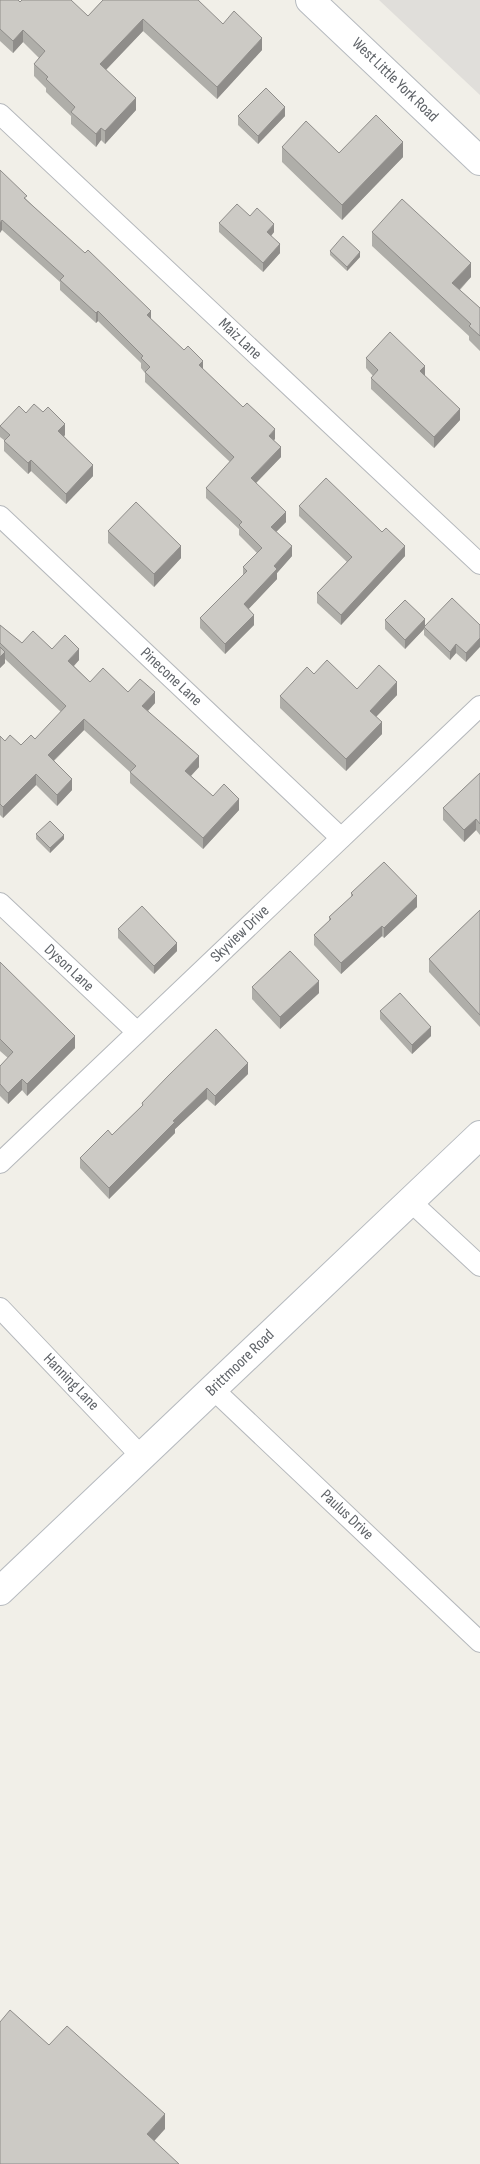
<svg xmlns="http://www.w3.org/2000/svg" width="480" height="2164" font-family="'Sofia Sans Condensed',sans-serif">
<style>
.industrial{fill:#e0deda}
.lines{fill:none;stroke-linecap:round;stroke-linejoin:round}
.street-casing{stroke:#b5b8bc;stroke-width:22}
.secondary-casing{stroke:#b6babf;stroke-width:30}
.street{stroke:#fff;stroke-width:20}
.secondary{stroke:#fff;stroke-width:28}
.wall{fill:#afaea9}
.shaded-wall{fill:#8f8d8a}
.building{fill:#cccac5;stroke:#8f8d8a}
.labels{text-anchor:middle;dominant-baseline:central;stroke-width:5;stroke-linejoin:round;paint-order:stroke}
.street-label{font-size:16px;fill:#5f6368;stroke:#fff}
</style>
<rect width="100%" height="100%" fill="#f1efe8"/>
<polygon class="industrial" points="379,0 480,0 480,95"/>
<g class="lines">
<g class="street-casing">
<g id="street">
<polyline points="0,114 480,564"/>
<polyline points="0,516 341,838"/>
<polyline points="0,903 137,1032"/>
<polyline points="0,1163 480,706"/>
<polyline points="410,1201 480,1266"/>
<polyline points="0,1308 141,1456"/>
<polyline points="213,1389 480,1642"/>
</g>
</g>
<g class="secondary-casing">
<g id="secondary">
<polyline points="310,0 480,161"/>
<polyline points="0,1591 480,1135"/>
</g>
</g>
<use href="#street" class="street"/>
<use href="#secondary" class="secondary"/>
</g>
<g class="wall">
<polygon points="0,0 20,2 88,16 103,0 223,24 262,50 217,99 143,31 106,70 136,110 105,144 101,140 96,147 71,124 71,116 46,92 46,88 34,76 34,64 39,58 23,42 13,53 0,41"/>
<polygon points="238,116 285,116 258,144 238,125"/>
<polygon points="282,147 339,153 403,157 342,220 282,162"/>
<polygon points="0,170 27,200 151,319 275,439 274,440 281,457 256,483 286,522 276,532 292,556 277,573 277,579 248,609 254,625 225,654 200,628 200,618 243,575 243,567 257,553 239,535 239,529 206,498 206,488 230,462 145,382 145,373 141,368 141,363 98,321 96,323 60,290 60,282 2,230"/>
<polygon points="250,216 274,232 271,236 280,253 263,272 219,232 219,223"/>
<polygon points="372,232 471,277 460,290 480,308 480,351 469,340 469,336 372,246"/>
<polygon points="330,251 360,257 347,271 330,255"/>
<polygon points="366,358 425,376 460,420 434,448 371,389 371,378 373,376 366,368"/>
<polygon points="26,413 65,435 64,436 93,476 66,504 31,471 28,474 4,451 4,440 0,437 0,426"/>
<polygon points="299,506 405,556 341,625 317,603 317,593 347,562 299,516"/>
<polygon points="108,531 181,558 154,587 108,543"/>
<polygon points="385,620 425,626 480,625 466,662 456,653 450,660 424,635 424,629 405,649 385,629"/>
<polygon points="0,625 22,643 52,649 79,660 74,666 90,682 128,692 155,703 148,711 199,767 191,776 213,796 239,810 203,849 130,783 130,772 84,730 54,761 72,790 57,806 36,785 3,818 0,815 0,736 5,741 21,745 35,739 61,712 5,659 5,663 0,668"/>
<polygon points="314,674 357,689 397,695 376,717 382,734 346,771 280,708 280,696"/>
<polygon points="480,773 480,835 476,830 464,842 443,820 443,808"/>
<polygon points="36,834 64,839 50,853 36,839"/>
<polygon points="351,893 417,907 384,938 382,936 341,974 314,945 314,935 329,921 329,917 351,897"/>
<polygon points="480,910 480,1027 429,972 429,959"/>
<polygon points="118,929 177,951 154,974 118,938"/>
<polygon points="0,962 75,1048 27,1096 22,1090 8,1104 0,1096 0,1066 8,1058 0,1051"/>
<polygon points="252,987 319,993 280,1029 252,999"/>
<polygon points="380,1011 431,1036 412,1054 380,1019"/>
<polygon points="248,1074 215,1106 207,1099 175,1129 175,1133 109,1199 80,1168 80,1158 112,1135 142,1106 142,1103"/>
</g>
<g class="shaded-wall">
<polygon points="143,19 143,31 100,76 100,64"/>
<polygon points="23,30 23,42 13,53 13,41"/>
<polygon points="262,38 262,50 217,99 217,87"/>
<polygon points="136,98 136,110 105,144 105,131"/>
<polygon points="285,107 285,116 258,144 258,136"/>
<polygon points="101,128 101,140 96,147 96,134"/>
<polygon points="403,142 403,157 342,220 342,205"/>
<polygon points="2,220 2,230 0,233 0,223"/>
<polygon points="274,224 274,232 267,241 267,232"/>
<polygon points="280,244 280,253 263,272 263,263"/>
<polygon points="360,252 360,257 347,271 347,267"/>
<polygon points="471,263 471,277 452,297 452,283"/>
<polygon points="98,311 98,321 96,323 96,313"/>
<polygon points="151,311 151,321 147,315"/>
<polygon points="203,361 203,370 199,365"/>
<polygon points="425,366 425,377 420,371"/>
<polygon points="460,409 460,420 434,448 434,437"/>
<polygon points="65,424 65,435 58,442 58,431"/>
<polygon points="275,429 275,439 269,445 269,436"/>
<polygon points="281,447 281,457 251,488 251,478"/>
<polygon points="31,460 31,471 28,474 28,463"/>
<polygon points="93,465 93,476 66,504 66,494"/>
<polygon points="286,512 286,522 271,537 271,527"/>
<polygon points="181,546 181,558 154,587 154,574"/>
<polygon points="292,546 292,556 277,573 277,579 244,614 244,604 274,566"/>
<polygon points="405,546 405,556 341,625 341,615"/>
<polygon points="254,615 254,625 225,654 225,644"/>
<polygon points="425,619 425,627 424,627 424,629 405,649 405,640"/>
<polygon points="480,638 480,647 466,662 466,653"/>
<polygon points="456,644 456,653 450,660 450,652"/>
<polygon points="79,649 79,660 68,672 68,661"/>
<polygon points="5,652 5,663 0,668 0,657"/>
<polygon points="397,682 397,695 370,723 370,711"/>
<polygon points="155,692 155,703 142,717 142,706"/>
<polygon points="84,719 84,730 48,766 48,755"/>
<polygon points="382,722 382,734 346,771 346,759"/>
<polygon points="199,756 199,767 185,782 185,771"/>
<polygon points="36,774 36,785 3,818 3,807"/>
<polygon points="72,779 72,790 57,806 57,795"/>
<polygon points="239,799 239,810 203,849 203,838"/>
<polygon points="476,819 476,830 464,842 464,830"/>
<polygon points="64,835 64,839 50,853 50,848"/>
<polygon points="417,896 417,907 384,938 384,928"/>
<polygon points="382,926 382,936 341,974 341,963"/>
<polygon points="177,943 177,951 154,974 154,966"/>
<polygon points="319,981 319,993 280,1029 280,1017"/>
<polygon points="431,1027 431,1036 412,1054 412,1045"/>
<polygon points="75,1036 75,1048 27,1096 27,1084"/>
<polygon points="248,1063 248,1074 215,1106 215,1096"/>
<polygon points="22,1079 22,1090 8,1104 8,1093"/>
<polygon points="207,1088 207,1099 175,1129 175,1133 109,1199 109,1188 173,1121"/>
<polygon points="165,2114 165,2129 147,2149 147,2134"/>
</g>
<g class="building">
<polygon points="0,0 18,0 20,2 22,0 71,0 88,16 103,0 198,0 223,24 234,11 262,38 217,87 143,19 100,64 136,98 105,131 101,128 96,134 71,112 75,107 46,79 48,77 34,64 45,51 23,30 13,41 0,29"/>
<polygon points="266,88 285,107 258,136 238,116"/>
<polygon points="376,115 403,142 342,205 282,147 306,121 339,153"/>
<polygon points="0,170 27,196 24,198 85,253 88,250 151,311 147,315 184,350 188,346 203,361 199,365 243,407 247,403 275,429 269,436 281,447 251,478 286,512 271,527 292,546 274,566 277,569 244,604 254,615 225,644 200,618 247,571 243,567 262,548 239,525 242,522 206,488 234,457 145,372 150,367 141,358 143,356 98,311 96,313 60,280 64,276 2,220 0,223"/>
<polygon points="402,199 471,263 452,283 480,308 480,336 469,326 471,324 372,232"/>
<polygon points="237,204 250,216 257,208 274,224 267,232 280,244 263,263 219,223"/>
<polygon points="343,236 360,252 347,267 330,251"/>
<polygon points="390,332 425,366 420,371 460,409 434,437 371,378 378,370 366,358"/>
<polygon points="34,404 43,412 48,407 65,424 58,431 93,465 66,494 31,460 28,463 4,441 10,435 0,426 19,406 26,413"/>
<polygon points="326,478 382,532 386,528 405,546 341,615 317,593 352,557 299,506"/>
<polygon points="136,502 181,546 154,574 108,531"/>
<polygon points="452,598 480,625 480,638 466,653 456,644 450,652 424,627"/>
<polygon points="405,600 425,619 405,640 385,620"/>
<polygon points="0,625 22,643 33,631 52,649 65,635 79,649 68,661 90,682 103,668 128,692 140,679 155,692 142,706 199,756 185,771 213,796 224,784 239,799 203,838 130,772 136,766 84,719 48,755 72,779 57,795 36,774 3,807 0,804 0,736 5,741 10,735 21,745 31,735 35,739 66,706 0,643"/>
<polygon points="0,647 5,652 0,657"/>
<polygon points="327,660 357,689 379,665 397,682 370,711 382,722 346,759 280,696 307,667 314,674"/>
<polygon points="480,773 480,824 476,819 464,830 443,808"/>
<polygon points="50,821 64,835 50,848 36,834"/>
<polygon points="384,862 417,896 384,928 382,926 341,963 314,935 331,919 329,917 353,895 351,893"/>
<polygon points="142,906 177,943 154,966 118,929"/>
<polygon points="480,910 480,1015 429,959"/>
<polygon points="290,951 319,981 280,1017 252,987"/>
<polygon points="0,962 75,1036 27,1084 22,1079 8,1093 0,1084 0,1066 13,1052 0,1039"/>
<polygon points="400,993 431,1027 412,1045 380,1011"/>
<polygon points="216,1029 248,1063 215,1096 207,1088 173,1121 175,1122 109,1188 80,1158 108,1130 112,1135 143,1105 142,1103 168,1076"/>
<polygon points="10,2010 49,2045 67,2026 165,2114 147,2134 179,2164 0,2164 0,2022"/>
</g>
<g class="labels">
<g class="street-label">
<text transform="translate(395 80) rotate(44)">West Little York Road</text>
<text transform="translate(240 339) rotate(43)">Maiz Lane</text>
<text transform="translate(171 677) rotate(43)">Pinecone Lane</text>
<text transform="translate(240 934) rotate(-44)">Skyview Drive</text>
<text transform="translate(69 968) rotate(43)">Dyson Lane</text>
<text transform="translate(240 1363) rotate(-44)">Brittmoore Road</text>
<text transform="translate(71 1382) rotate(46)">Hanning Lane</text>
<text transform="translate(347 1515) rotate(43)">Paulus Drive</text>
</g>
</g>
</svg>
